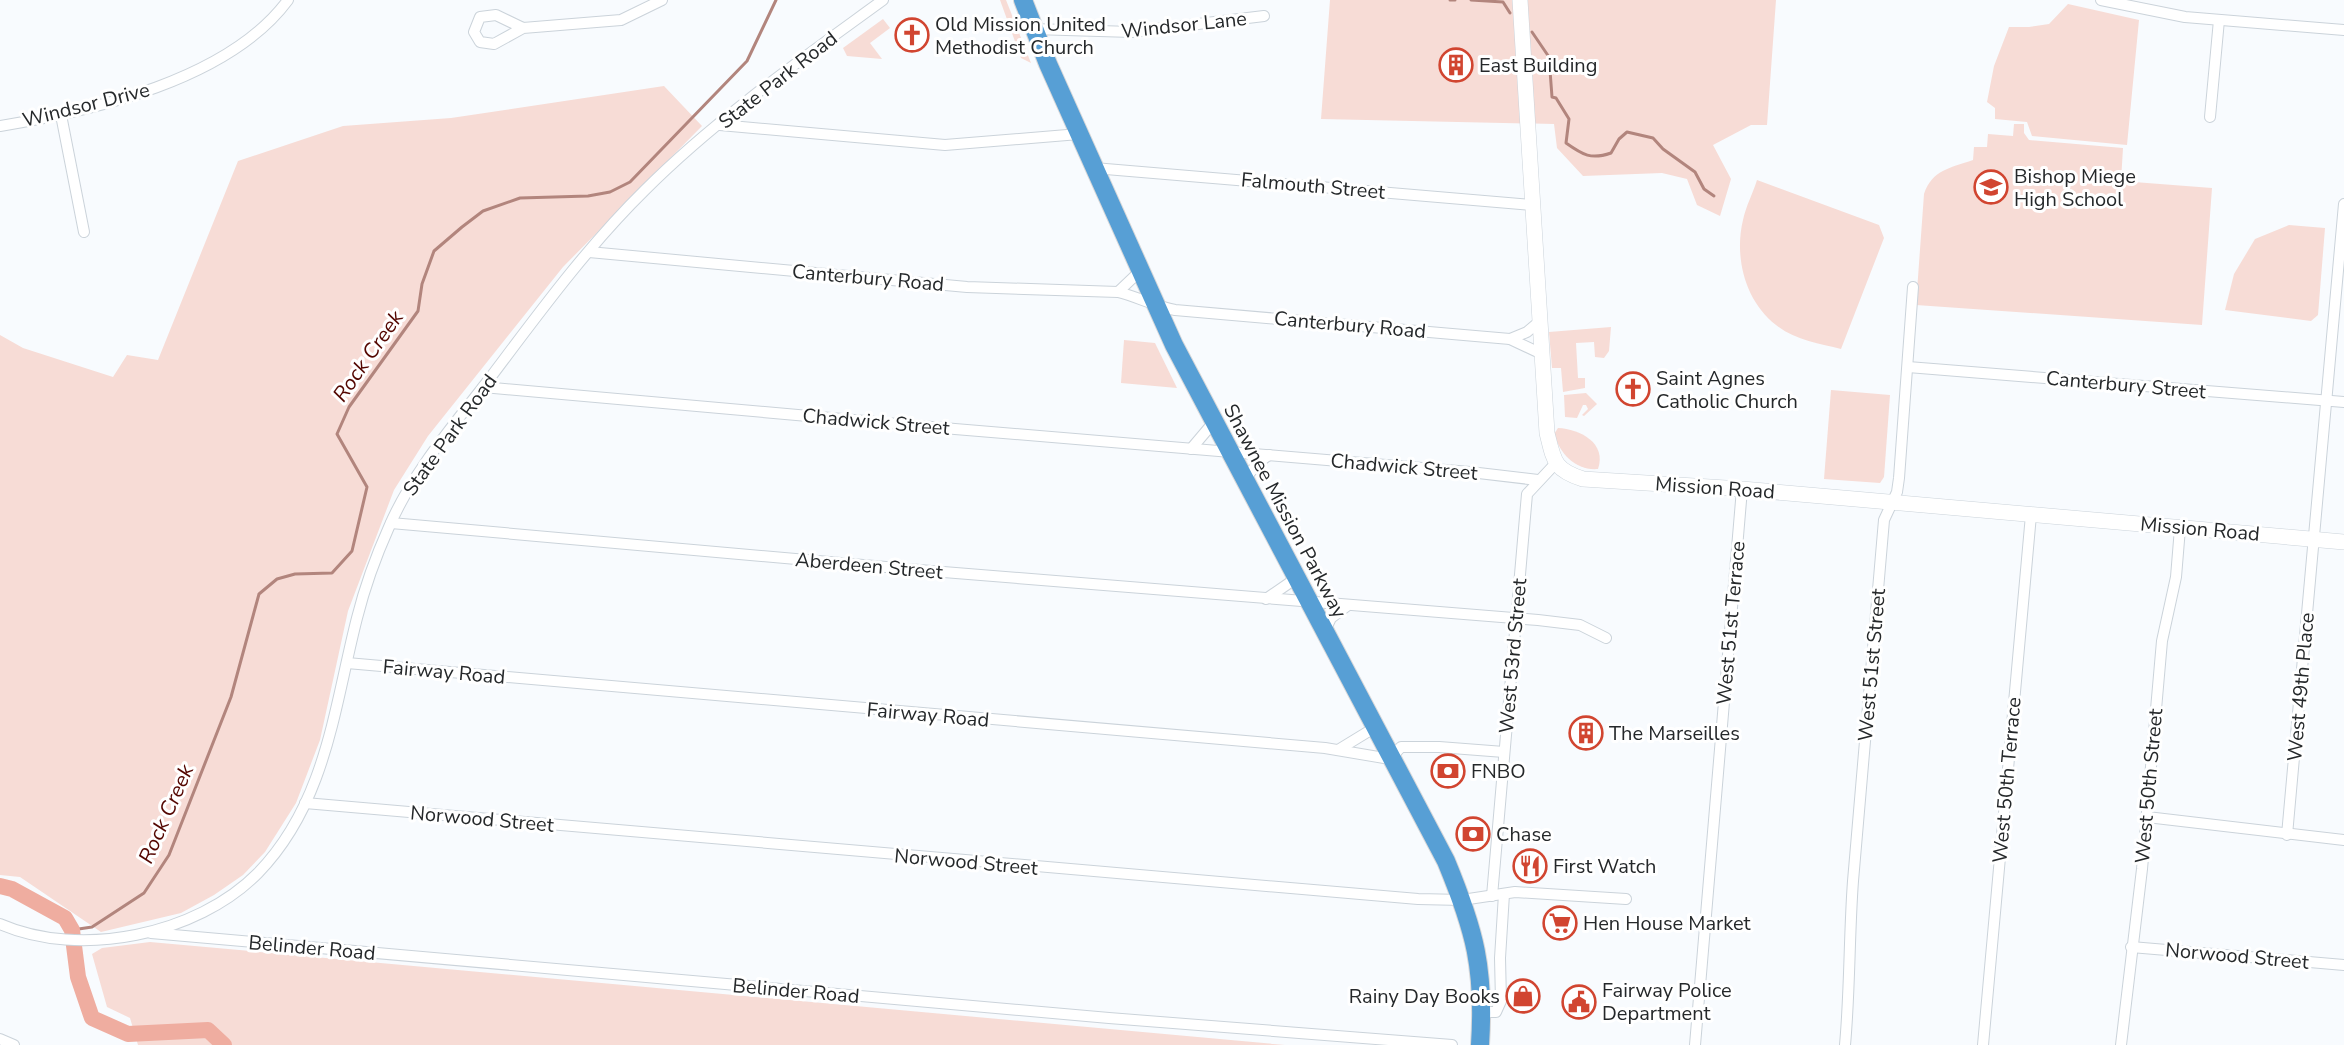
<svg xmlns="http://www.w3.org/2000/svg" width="2344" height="1045" font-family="'Nunito Sans',sans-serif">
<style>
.green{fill:#f7dcd6}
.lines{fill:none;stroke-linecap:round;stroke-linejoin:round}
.stream{stroke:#b2857d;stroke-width:3}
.river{stroke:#efada0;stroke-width:16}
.street-casing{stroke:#cbd3da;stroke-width:12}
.secondary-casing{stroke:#cbd3da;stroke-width:16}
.highway-casing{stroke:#d8d8d9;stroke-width:20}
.street{stroke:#fff;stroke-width:10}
.secondary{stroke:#fff;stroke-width:15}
.highway{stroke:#579fd5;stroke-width:18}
.labels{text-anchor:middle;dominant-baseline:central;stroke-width:6;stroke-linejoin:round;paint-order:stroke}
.poi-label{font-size:20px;fill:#25282a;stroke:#fff;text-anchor:start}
.street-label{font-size:20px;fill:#25282a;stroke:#fff}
.water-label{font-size:21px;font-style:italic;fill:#540600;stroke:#fff}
</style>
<rect width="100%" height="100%" fill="#f8fbfe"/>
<g class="green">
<polygon points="1000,0 1006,0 1031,63 1021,58"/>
<polygon points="1330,0 1776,0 1767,125 1751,125 1713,145 1731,179 1720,216 1697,205 1687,179 1662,173 1583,176 1557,148 1554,124 1321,119"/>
<polygon points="2068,4 2139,20 2127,145 2032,136 2027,122 1995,119 1995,108 1987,102 1994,66 2009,27 2029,27 2049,24"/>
<polygon points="883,19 890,28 870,43 882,59 847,56 843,48"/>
<polygon points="664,86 702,126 563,267 428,436 394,490 348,611 320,740 296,803 265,852 243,875 214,895 181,913 101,932 20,877 0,875 0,335 23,348 113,377 127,355 158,360 238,161 343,126 451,118"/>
<path d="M2014,124H2024V133L2029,140L2123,148L2121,181L2212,188L2202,325L1916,305L1924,194C1932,170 1950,168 1973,160L1974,147H1987L1988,134L2013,136Z"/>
<path d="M1757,180L1879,225L1884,238L1841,349C1820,344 1794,340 1776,325C1745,301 1734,257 1743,220C1746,206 1753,193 1757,180Z"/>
<polygon points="2289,225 2325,228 2318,315 2311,321 2225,310 2234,274 2255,239"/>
<polygon points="1611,327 1609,351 1604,358 1595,357 1594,342 1576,343 1578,378 1585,378 1585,388 1563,392 1561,368 1552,368 1549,332"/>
<polygon points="1124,340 1155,343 1177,388 1121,383"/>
<polygon points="1831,390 1890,395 1884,477 1880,483 1824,479"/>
<polygon points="1586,393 1597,404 1584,416 1582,415 1588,409 1586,405 1583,405 1577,418 1565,417 1564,395"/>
<path d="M1558,428C1580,429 1607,443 1598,469C1576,471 1560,454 1554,434Z"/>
<polygon points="150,942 1285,1045 138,1045 130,1018 107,1007 92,954 102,948"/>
</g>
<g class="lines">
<g class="stream">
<polyline points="1450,0 1455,0"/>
<polyline points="1471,0 1503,2 1510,13"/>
<path d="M1532,32L1549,57L1552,97L1556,98L1569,119L1566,143C1583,155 1591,160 1611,153L1619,139L1627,132L1653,138L1663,149L1695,172L1704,189L1714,196"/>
<polyline points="72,930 92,927 144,893 169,855 231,697 259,594 277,579 295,574 332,573 352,551 367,487 337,434 349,407 418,311 422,284 434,251 462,227 483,211 520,198 588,196 610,192 630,182 747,61 776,0"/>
</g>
<polyline class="river" points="0,886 12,889 65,918 72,930 78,977 92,1018 128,1034 208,1030 224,1045"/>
<g class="street-casing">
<g id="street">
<polyline points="2101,0 2185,17 2344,30"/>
<polyline points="523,28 496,15 480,17 474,32 480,42 494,44 523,28 621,20 662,0"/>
<polyline points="1033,29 1132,32 1264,16"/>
<polyline points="61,115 84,232"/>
<polyline points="2210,117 2219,20"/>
<polyline points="720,125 945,145 1079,134"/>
<path d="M0,126C92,111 229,80 288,0"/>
<polyline points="1094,168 1533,205"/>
<polyline points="589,252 967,287 1118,292 1139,272"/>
<path d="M1118,292C1138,297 1154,306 1175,310L1510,339L1542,354"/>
<polyline points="1510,339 1527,332 1540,321"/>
<polyline points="1908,367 2344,402"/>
<polyline points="483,387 943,428 1470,472 1538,480"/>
<polyline points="1191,449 1213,423"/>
<polyline points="1243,481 1259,462 1269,455"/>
<polyline points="391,523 931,571 1538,620 1580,625 1606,638"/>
<polyline points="1266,599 1295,579"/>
<polyline points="1324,633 1331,618 1347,606"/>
<polyline points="347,663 1325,748 1390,759 1401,747 1439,747 1504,752"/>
<polyline points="1338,750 1374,728"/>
<polyline points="305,803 1418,899 1462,900 1515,892 1626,899"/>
<polyline points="2147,817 2344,840"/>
<polyline points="2287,835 2344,204"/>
<polyline points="1492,896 1527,494 1555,464"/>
<path d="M0,924C80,959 197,935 258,873C326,803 334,708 357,618C365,586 376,556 389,527C413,471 454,425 490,378C539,313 587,247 645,190C716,119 802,59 883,0"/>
<polyline points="151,933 1109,1018 1452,1045"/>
<polyline points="2131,947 2344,965"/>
<polyline points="1482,1012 1496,1012 1501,1001 1500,958 1504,894"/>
<polyline points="0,1039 14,1045"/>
<polyline points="1695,1045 1742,489"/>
<path d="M1845,1045C1850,990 1849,936 1853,881L1884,520L1897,492L1899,478L1913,287"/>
<polyline points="1983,1045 2031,515"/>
<polyline points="2121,1045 2142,869 2162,641 2176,577 2180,528"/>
</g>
</g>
<g class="secondary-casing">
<path id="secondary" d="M1520,0L1547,433C1554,461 1554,470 1583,479L1742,489L2344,542"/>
</g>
<g class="highway-casing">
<path id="highway" d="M1023,0L1048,64L1174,345L1446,861C1475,931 1485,969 1480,1045"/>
</g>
<use href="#street" class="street"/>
<use href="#secondary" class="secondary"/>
<use href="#highway" class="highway"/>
</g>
<defs>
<g id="church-ring" transform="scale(1.725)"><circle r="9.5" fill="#fff" stroke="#d14530" stroke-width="1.5"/><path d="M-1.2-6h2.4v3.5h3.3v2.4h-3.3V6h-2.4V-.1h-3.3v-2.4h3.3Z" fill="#d14530"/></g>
<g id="building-ring" transform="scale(1.725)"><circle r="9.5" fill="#fff" stroke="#d14530" stroke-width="1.5"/><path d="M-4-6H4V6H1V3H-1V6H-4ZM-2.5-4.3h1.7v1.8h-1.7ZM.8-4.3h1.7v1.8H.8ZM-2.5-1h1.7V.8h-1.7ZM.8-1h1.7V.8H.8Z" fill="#d14530"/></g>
<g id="school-ring" transform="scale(1.725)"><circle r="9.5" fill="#fff" stroke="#d14530" stroke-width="1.5"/><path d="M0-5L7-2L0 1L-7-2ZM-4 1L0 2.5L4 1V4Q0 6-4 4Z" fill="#d14530"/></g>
<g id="bank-ring" transform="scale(1.725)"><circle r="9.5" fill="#fff" stroke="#d14530" stroke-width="1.5"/><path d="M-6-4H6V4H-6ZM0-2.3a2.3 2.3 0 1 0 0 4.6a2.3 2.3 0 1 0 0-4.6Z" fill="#d14530"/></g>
<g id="restaurant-ring" transform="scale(1.725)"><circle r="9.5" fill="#fff" stroke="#d14530" stroke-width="1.5"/><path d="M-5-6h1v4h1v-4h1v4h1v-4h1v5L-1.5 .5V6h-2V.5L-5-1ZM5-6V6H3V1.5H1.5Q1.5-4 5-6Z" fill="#d14530"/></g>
<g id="supermarket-ring" transform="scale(1.725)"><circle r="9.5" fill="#fff" stroke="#d14530" stroke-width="1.5"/><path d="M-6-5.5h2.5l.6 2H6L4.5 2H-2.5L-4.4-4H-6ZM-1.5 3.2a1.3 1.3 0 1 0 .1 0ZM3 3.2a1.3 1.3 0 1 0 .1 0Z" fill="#d14530"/></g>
<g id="shop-ring" transform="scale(1.725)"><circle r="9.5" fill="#fff" stroke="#d14530" stroke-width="1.5"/><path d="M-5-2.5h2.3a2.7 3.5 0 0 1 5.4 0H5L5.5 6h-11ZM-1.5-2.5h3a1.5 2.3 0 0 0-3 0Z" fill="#d14530"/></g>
<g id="civic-ring" transform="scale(1.725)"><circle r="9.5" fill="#fff" stroke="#d14530" stroke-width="1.5"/><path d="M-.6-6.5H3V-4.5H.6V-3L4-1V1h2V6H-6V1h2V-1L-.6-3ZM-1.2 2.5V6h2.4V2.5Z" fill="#d14530"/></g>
</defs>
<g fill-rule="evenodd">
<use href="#church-ring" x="912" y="35"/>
<use href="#building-ring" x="1456" y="65"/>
<use href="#school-ring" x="1991" y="187"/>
<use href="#church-ring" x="1633" y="389"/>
<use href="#building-ring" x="1586" y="733"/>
<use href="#bank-ring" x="1448" y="771"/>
<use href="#bank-ring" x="1473" y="834"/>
<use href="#restaurant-ring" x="1530" y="866"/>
<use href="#supermarket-ring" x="1560" y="923"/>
<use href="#shop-ring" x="1523" y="996"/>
<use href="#civic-ring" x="1579" y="1002"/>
</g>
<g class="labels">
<g class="poi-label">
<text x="935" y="24">Old Mission United<tspan x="935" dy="23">Methodist Church</tspan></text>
<text x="1479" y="65">East Building</text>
<text x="2014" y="176">Bishop Miege<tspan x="2014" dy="23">High School</tspan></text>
<text x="1656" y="378">Saint Agnes<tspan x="1656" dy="23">Catholic Church</tspan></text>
<text x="1609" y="733">The Marseilles</text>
<text x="1471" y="771">FNBO</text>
<text x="1496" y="834">Chase</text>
<text x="1553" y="866">First Watch</text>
<text x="1583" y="923">Hen House Market</text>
<text x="1602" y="990">Fairway Police<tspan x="1602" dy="23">Department</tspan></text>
<text x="1500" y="996" text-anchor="end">Rainy Day Books</text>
</g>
<g class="street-label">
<text transform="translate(1184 25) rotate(-6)">Windsor Lane</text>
<text transform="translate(778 80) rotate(-38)">State Park Road</text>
<text transform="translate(86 105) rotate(-14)">Windsor Drive</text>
<text transform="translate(1313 186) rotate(5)">Falmouth Street</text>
<text transform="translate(868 278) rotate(5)">Canterbury Road</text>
<text transform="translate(1350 325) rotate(5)">Canterbury Road</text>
<text transform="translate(2126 385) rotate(5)">Canterbury Street</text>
<text transform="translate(876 422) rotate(5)">Chadwick Street</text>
<text transform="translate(450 435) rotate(-54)">State Park Road</text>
<text transform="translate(1404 467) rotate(5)">Chadwick Street</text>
<text transform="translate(1715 488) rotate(4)">Mission Road</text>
<text transform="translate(1285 511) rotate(62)">Shawnee Mission Parkway</text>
<text transform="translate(2200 529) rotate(5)">Mission Road</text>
<text transform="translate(869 566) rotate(5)">Aberdeen Street</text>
<text transform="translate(1731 623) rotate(-85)">West 51st Terrace</text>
<text transform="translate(1513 656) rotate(-85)">West 53rd Street</text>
<text transform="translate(1872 665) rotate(-85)">West 51st Street</text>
<text transform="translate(444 672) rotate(5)">Fairway Road</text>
<text transform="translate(2301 687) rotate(-85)">West 49th Place</text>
<text transform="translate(928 715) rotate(5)">Fairway Road</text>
<text transform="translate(2007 780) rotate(-85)">West 50th Terrace</text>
<text transform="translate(2149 786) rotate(-85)">West 50th Street</text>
<text transform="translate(482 819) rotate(5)">Norwood Street</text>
<text transform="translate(966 862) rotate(5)">Norwood Street</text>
<text transform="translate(312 948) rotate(5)">Belinder Road</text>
<text transform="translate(2237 956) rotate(5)">Norwood Street</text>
<text transform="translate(796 991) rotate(5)">Belinder Road</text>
</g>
<g class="water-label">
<text transform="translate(368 356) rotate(-55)">Rock Creek</text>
<text transform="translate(166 814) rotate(-66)">Rock Creek</text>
</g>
</g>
</svg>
